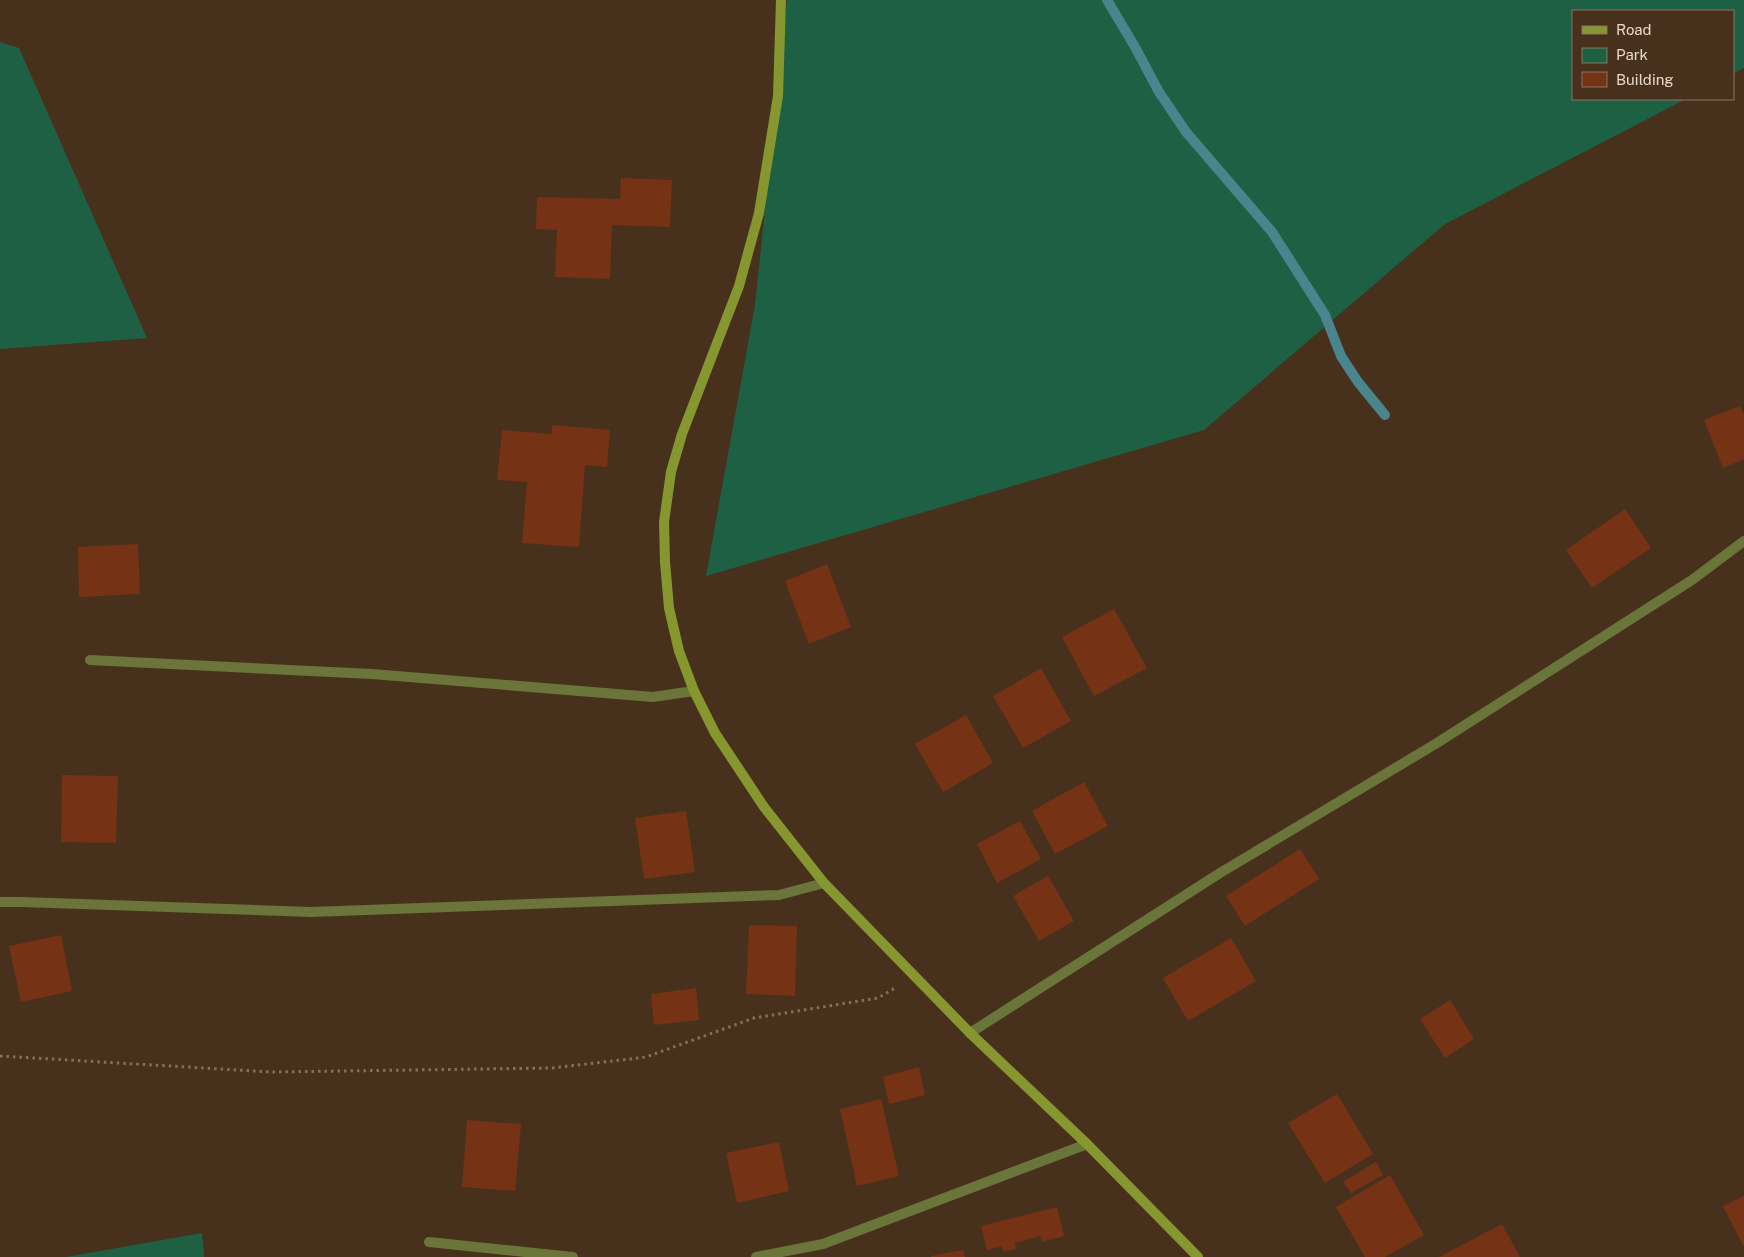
<svg xmlns="http://www.w3.org/2000/svg" width="1744" height="1257" font-family="'Public Sans',sans-serif">
<style>
.green{fill:#1e6044}
.lines{fill:none;stroke-linecap:round;stroke-linejoin:round}
.stream{stroke:#4a848c;stroke-width:10}
.building{fill:#753215}
.path{stroke:#836f5d;stroke-width:3;stroke-dasharray:2.5 4;stroke-linecap:butt}
.lane{stroke:#6a7539;stroke-width:10}
.secondary{stroke:#869730;stroke-width:10}
</style>
<rect width="100%" height="100%" fill="#48311c"/>
<g class="green">
<polygon points="787,0 1744,0 1744,68 1733,74 1733,11 1573,11 1573,99 1686,99 1445,224 1204,430 706,576 755,305"/>
<polygon points="0,42 19,48 147,338 0,349"/>
<polygon points="202,1233 204,1257 66,1257"/>
</g>
<g class="lines">
<polyline class="stream" points="1107,0 1135,47 1159,92 1186,132 1272,232 1325,315 1341,356 1358,382 1385,415"/>
</g>
<g class="building">
<polygon points="621,178 672,180 670,227 612,225 610,279 555,277 557,230 536,229 537,197 620,199"/>
<polygon points="1740,406 1744,415 1744,459 1723,468 1704,420"/>
<polygon points="552,425 610,430 607,467 585,465 579,547 522,543 527,482 497,480 502,430 552,434"/>
<polygon points="1625,509 1651,548 1592,588 1566,550"/>
<polygon points="138,544 140,594 79,597 78,547"/>
<polygon points="827,564 851,627 809,644 785,581"/>
<polygon points="1114,609 1147,668 1094,696 1062,637"/>
<polygon points="1041,668 1071,721 1023,748 993,696"/>
<polygon points="966,715 993,763 943,792 915,744"/>
<polygon points="62,775 118,776 116,843 61,842"/>
<polygon points="1084,782 1108,826 1055,854 1032,811"/>
<polygon points="686,811 695,872 644,879 635,818"/>
<polygon points="1020,821 1041,859 997,883 977,844"/>
<polygon points="1300,849 1319,879 1245,926 1226,896"/>
<polygon points="1048,876 1074,921 1039,941 1013,896"/>
<polygon points="749,925 797,926 795,996 746,994"/>
<polygon points="61,935 72,991 21,1002 9,946"/>
<polygon points="1231,938 1256,981 1188,1021 1163,978"/>
<polygon points="696,988 699,1020 654,1025 651,994"/>
<polygon points="1450,1000 1474,1039 1445,1058 1420,1019"/>
<polygon points="919,1067 925,1095 889,1104 883,1077"/>
<polygon points="1337,1094 1373,1154 1325,1183 1288,1123"/>
<polygon points="881,1099 899,1176 857,1186 840,1109"/>
<polygon points="467,1120 521,1124 515,1191 462,1187"/>
<polygon points="779,1142 789,1191 737,1203 726,1153"/>
<polygon points="1376,1162 1383,1175 1351,1193 1343,1182"/>
<polygon points="1390,1175 1424,1235 1385,1257 1365,1257 1336,1207"/>
<polygon points="1744,1196 1744,1247 1723,1206"/>
<polygon points="1057,1207 1064,1236 1042,1242 1040,1236 1015,1243 1016,1249 1004,1252 1002,1246 987,1250 981,1226"/>
<polygon points="1502,1224 1520,1257 1439,1257"/>
<polygon points="963,1250 965,1257 931,1257 931,1256"/>
</g>
<g class="lines">
<polyline class="path" points="0,1056 271,1072 552,1068 646,1057 754,1018 878,998 895,988"/>
<g class="lane">
<polyline points="90,660 372,674 653,697 694,691"/>
<polyline points="0,902 22,902 311,912 779,895 824,883"/>
<polyline points="970,1033 1220,873 1437,743 1692,580 1744,541"/>
<polyline points="429,1242 573,1257"/>
<polyline points="756,1257 823,1244 1087,1144"/>
</g>
<polyline class="secondary" points="781,0 778,96 759,213 739,286 682,434 671,472 664,522 665,562 669,608 679,651 694,691 715,733 764,807 824,883 970,1033 1087,1144 1198,1257"/>
</g>
<rect x="1572" y="10" width="162" height="90" fill="#48311c" stroke="#887462"/>
<rect x="1582" y="26" width="25" height="8" fill="#869730" stroke="#887462"/>
<text x="1616" y="35" font-size="15" fill="#e7d8cc">Road</text>
<rect x="1582" y="48" width="25" height="15" fill="#1e6044" stroke="#887462"/>
<text x="1616" y="60" font-size="15" fill="#e7d8cc">Park</text>
<rect x="1582" y="72" width="25" height="15" fill="#753215" stroke="#887462"/>
<text x="1616" y="85" font-size="15" fill="#e7d8cc">Building</text>
</svg>
